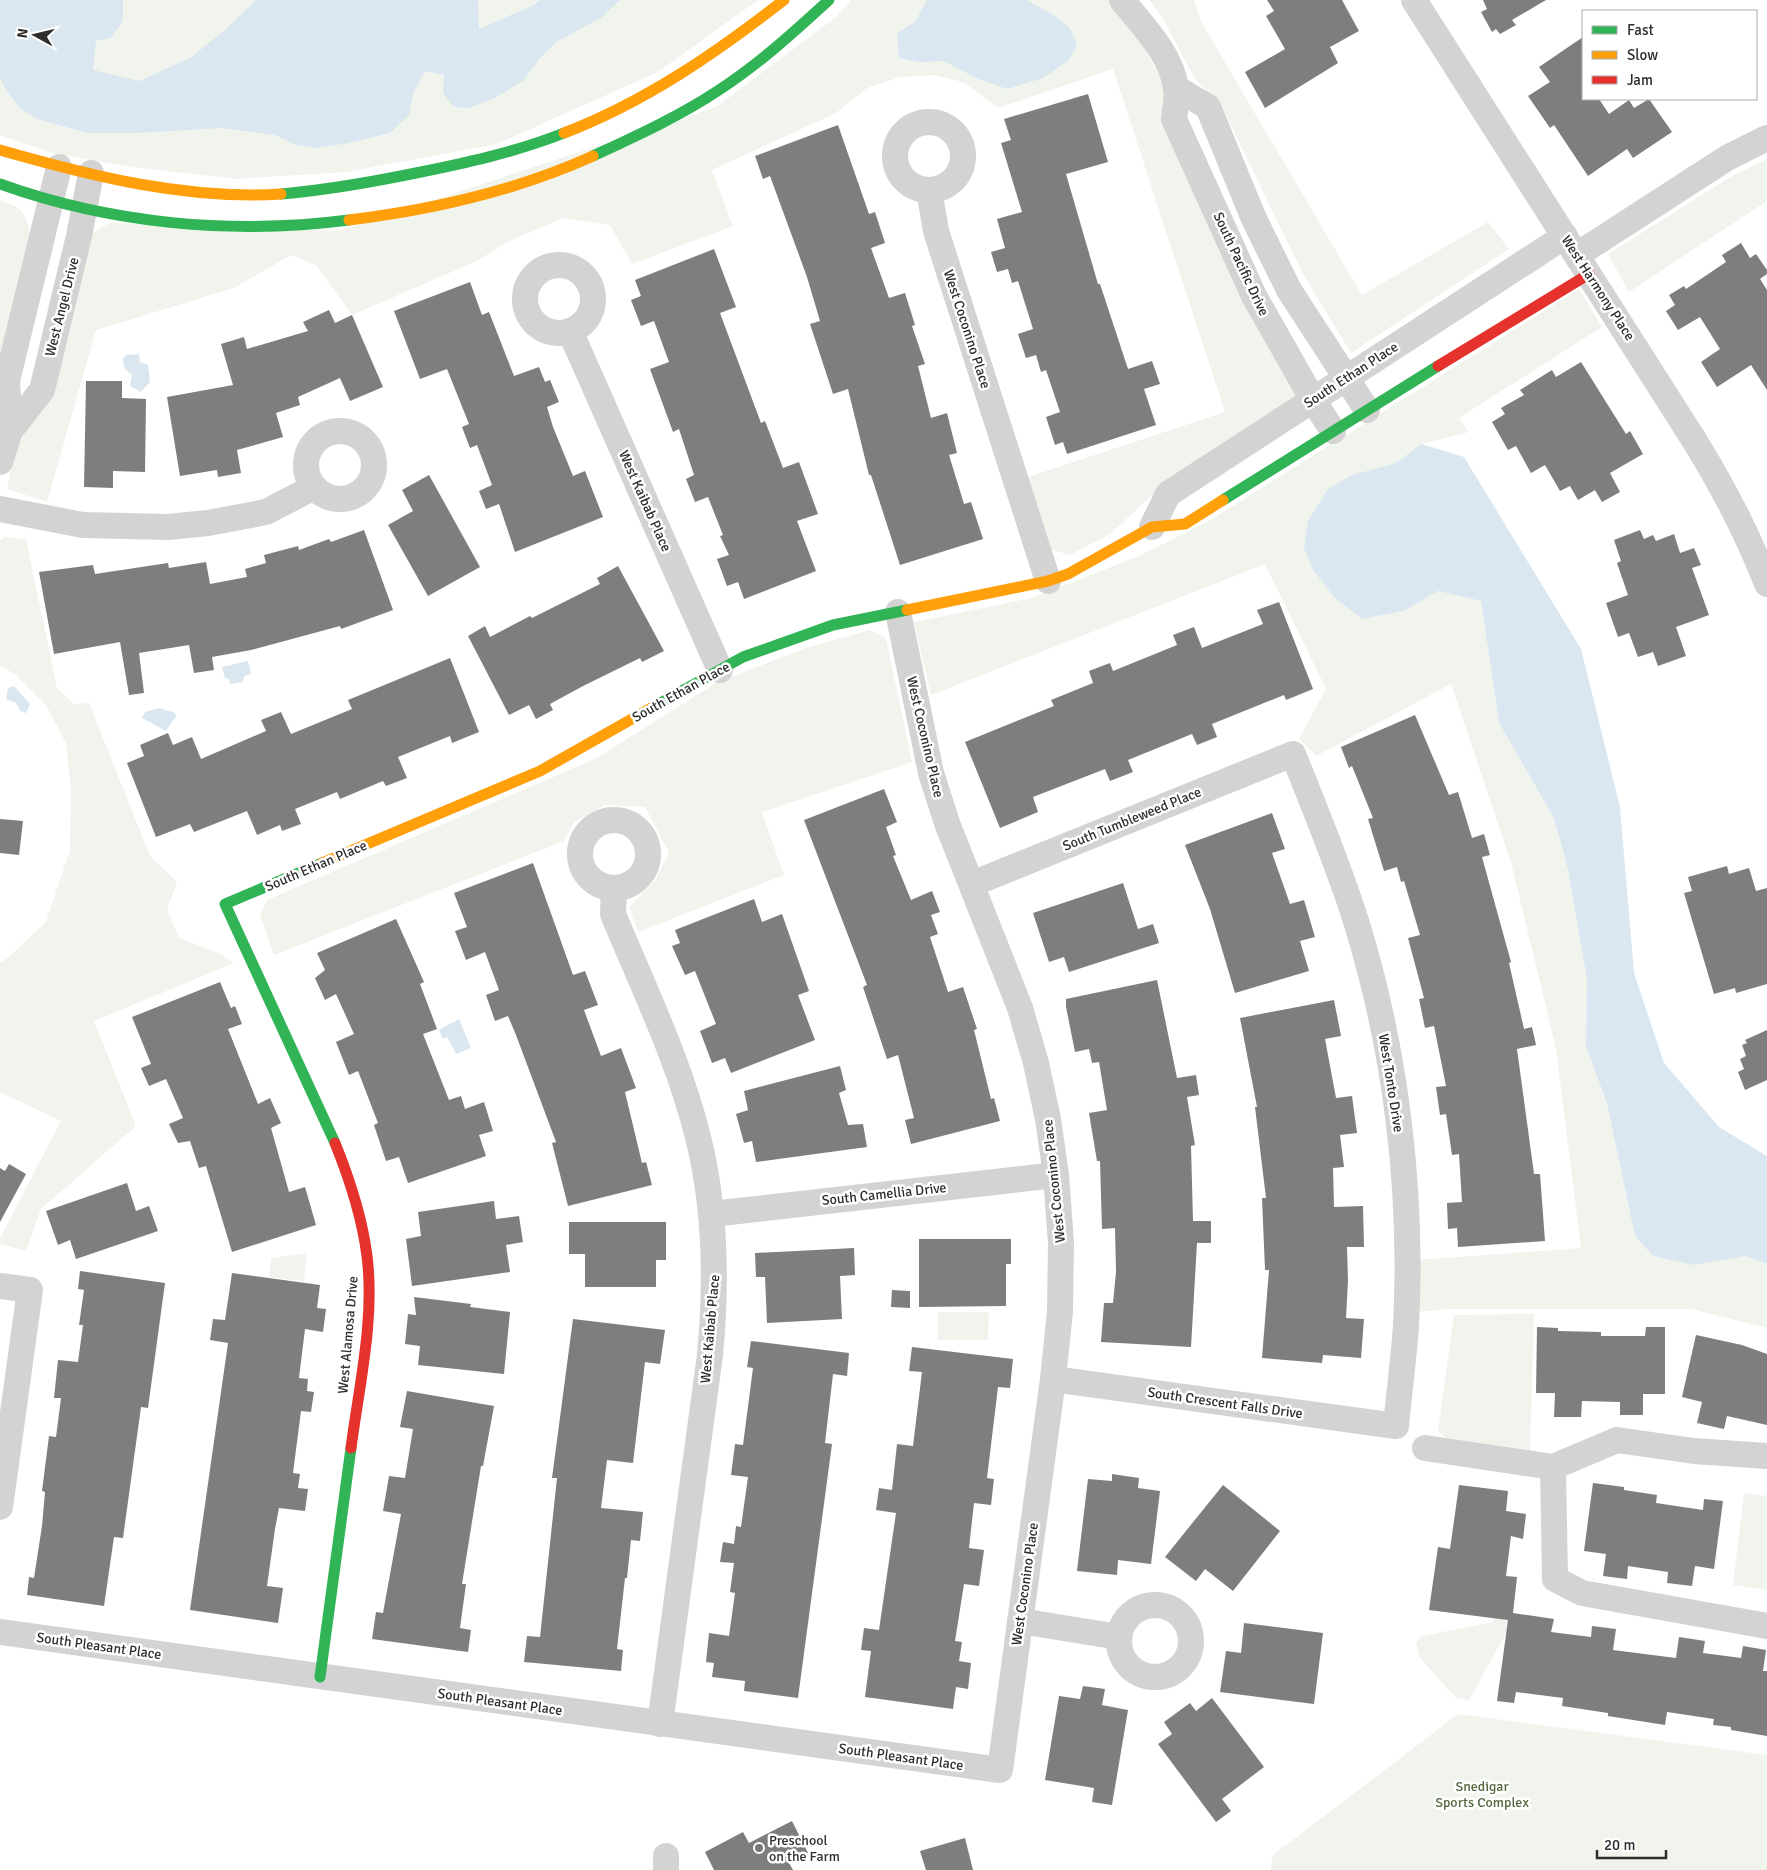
<svg xmlns="http://www.w3.org/2000/svg" width="1767" height="1870" font-family="Signika,sans-serif">
<style>
.green{fill:#f0f4ec}
.water{fill:#dae7f0}
.building{fill:#7e7e7e}
.lines{fill:none;stroke-linecap:round;stroke-linejoin:round}
.street{stroke:#d3d3d3;stroke-width:26}
.fast{stroke:#30b455;stroke-width:11}
.slow{stroke:#ff9f0a;stroke-width:11}
.jam{stroke:#e5322d;stroke-width:11}
.poi-dot{fill:#777;stroke:#fff;stroke-width:2}
.labels{text-anchor:middle;dominant-baseline:central;stroke-width:5;stroke-linejoin:round;paint-order:stroke}
.street-label{font-size:14px;fill:#2e2e2e;stroke:#fff}
.park-label{font-size:14px;fill:#51673e;stroke:#fff}
.poi-label{font-size:14px;fill:#2e2e2e;stroke:#fff;text-anchor:start}
</style>
<rect width="100%" height="100%" fill="#fff"/>
<g class="green">
<polygon points="0,0 758,0 658,72 497,144 346,172 236,179 132,167 56,154 0,135"/>
<polygon points="851,0 1111,0 1127,16 1166,88 1301,393 1161,487 1110,534 1070,555 1052,550 1028,477 1225,412 1113,69 998,108 963,82 933,75 900,77 867,88 836,113 712,170 733,226 632,264 610,225 563,218 511,240 477,261 352,315 316,265 291,255 234,288 96,330 47,502 7,489 14,453 49,390 88,236 109,223 343,230 716,107 836,17"/>
<polygon points="1149,0 1194,0 1200,20 1362,295 1488,222 1509,249 1351,353 1302,272 1220,103 1195,79 1162,17"/>
<polygon points="1767,159 1767,201 1629,292 1608,254 1729,178"/>
<path d="M0,200C23,208 26,213 30,236L0,361Z"/>
<polygon points="1579,289 1602,327 1459,418 1469,432 1421,444 1396,463 1352,475 1313,570 1334,597 1362,619 1404,611 1438,591 1481,601 1499,723 1554,818 1568,870 1587,980 1586,1046 1607,1104 1635,1236 1653,1256 1693,1265 1714,1260 1746,1256 1767,1264 1767,1328 1691,1309 1449,1309 1417,1312 1416,1260 1581,1248 1556,1049 1511,862 1451,684 1316,756 1299,739 1326,689 1265,564 931,695 914,622 1032,598 1139,556 1209,521"/>
<polygon points="5,537 26,539 57,688 74,704 89,703 150,856 177,882 167,910 179,938 221,954 234,963 94,1021 136,1126 41,1209 26,1251 0,1244 0,1238 61,1121 0,1092 0,963 10,956 46,922 70,850 71,790 66,743 46,705 15,674 0,666 0,541"/>
<polygon points="870,630 886,638 912,762 762,812 784,875 638,932 629,907 654,882 669,853 645,807 605,805 574,822 564,841 274,955 260,915 267,900 595,759 716,683 806,648"/>
<polygon points="307,1253 304,1281 269,1277 271,1258"/>
<polygon points="938,1312 989,1312 988,1340 938,1340"/>
<polygon points="1534,1314 1530,1450 1446,1438 1438,1431 1454,1315"/>
<polygon points="1744,1493 1767,1496 1767,1590 1733,1585"/>
<polygon points="1495,1612 1517,1614 1469,1700 1456,1698 1420,1658 1416,1643 1422,1636 1493,1622"/>
<polygon points="1458,1714 1767,1755 1767,1870 1271,1870 1272,1856"/>
</g>
<g class="water">
<polygon points="0,0 123,0 123,21 111,38 96,41 93,70 139,81 190,58 224,31 256,0 478,0 479,29 534,5 540,0 620,0 601,18 556,42 540,58 524,80 495,98 469,108 454,107 443,93 444,75 425,71 413,94 409,115 390,133 349,143 316,148 296,145 275,135 221,128 138,133 87,133 37,119 20,108 4,87 0,77"/>
<polygon points="927,0 1026,0 1047,11 1070,28 1077,45 1069,60 1043,78 1007,89 978,79 944,61 919,62 899,58 897,33 915,22"/>
<polygon points="139,354 140,362 148,365 150,382 141,392 130,386 132,375 124,368 123,359 126,355"/>
<polygon points="1421,444 1464,457 1581,649 1620,807 1634,973 1664,1063 1719,1127 1767,1156 1767,1264 1746,1256 1693,1265 1653,1256 1635,1236 1607,1104 1586,1046 1587,980 1568,870 1554,818 1499,723 1481,601 1438,591 1404,611 1362,619 1334,597 1313,570 1304,548 1308,521 1328,489 1352,475 1396,463"/>
<polygon points="248,661 251,674 244,676 243,682 230,684 229,679 225,678 222,667"/>
<polygon points="14,686 30,704 26,713 20,711 16,703 6,699 8,688"/>
<polygon points="159,708 175,713 176,716 166,731 142,718 145,712"/>
<polygon points="459,1019 471,1048 456,1054 447,1037 443,1039 439,1030"/>
</g>
<g class="building">
<polygon points="1267,0 1342,0 1359,31 1330,47 1338,63 1265,108 1245,72 1285,49 1266,16 1274,11"/>
<polygon points="1483,0 1546,0 1512,20 1516,25 1500,34 1496,29 1492,32 1481,12 1487,9"/>
<polygon points="1583,37 1583,99 1599,99 1609,114 1629,100 1634,108 1649,99 1672,132 1633,158 1627,149 1588,176 1554,125 1550,128 1528,96 1550,82 1539,67"/>
<polygon points="1088,94 1108,162 1066,174 1098,284 1100,284 1128,369 1152,361 1160,384 1144,389 1156,425 1067,454 1063,442 1055,445 1046,417 1060,412 1046,370 1041,372 1036,355 1026,358 1018,334 1033,329 1018,281 1012,283 1008,269 997,272 991,252 1005,248 997,219 1022,212 1001,143 1011,140 1004,119"/>
<polygon points="838,125 869,214 875,212 885,243 871,248 889,298 905,293 915,325 912,326 925,364 918,366 931,418 947,413 957,453 949,455 964,504 971,502 983,539 900,565 871,475 869,475 848,389 833,394 810,324 820,321 807,277 770,176 763,179 755,156"/>
<polygon points="1741,243 1750,258 1756,254 1767,270 1767,274 1760,279 1767,290 1767,390 1751,365 1717,387 1701,362 1720,349 1700,317 1678,330 1666,311 1675,305 1669,295 1684,286 1686,289 1726,262 1722,255"/>
<polygon points="714,249 736,307 720,313 761,423 765,421 783,468 799,462 818,514 797,521 816,571 744,599 738,582 727,586 717,559 729,555 720,536 723,535 708,497 695,502 686,479 694,475 679,429 673,432 650,369 669,362 654,321 641,326 631,300 641,296 635,280"/>
<polygon points="470,282 482,315 489,312 514,376 539,367 545,382 550,380 559,402 547,407 553,427 573,476 585,471 603,517 515,552 499,504 486,509 479,491 492,485 477,445 470,448 462,427 469,424 447,369 420,379 394,311"/>
<polygon points="329,310 335,323 352,315 383,387 350,401 340,378 298,397 300,405 276,413 283,437 237,450 241,473 218,477 217,470 180,476 167,397 233,385 221,344 244,337 247,349 308,331 303,322"/>
<polygon points="1581,362 1626,434 1630,431 1643,454 1610,473 1620,492 1602,502 1595,490 1578,500 1570,486 1560,491 1545,465 1531,473 1516,446 1508,450 1492,422 1505,414 1501,408 1524,395 1520,390 1552,370 1556,377"/>
<polygon points="86,381 122,381 122,398 146,399 145,472 113,471 113,488 84,487"/>
<polygon points="429,475 480,567 428,596 388,525 413,511 402,490"/>
<polygon points="364,530 393,610 341,629 340,626 251,650 212,657 214,670 194,673 189,645 139,653 144,693 129,695 120,642 54,654 39,572 93,565 95,574 168,563 169,568 206,562 210,584 247,577 245,569 266,563 264,555 298,546 299,550 329,539 331,542"/>
<polygon points="1640,530 1644,539 1653,535 1656,541 1674,534 1680,553 1694,548 1701,565 1692,568 1709,615 1676,627 1686,656 1658,666 1653,652 1638,657 1629,633 1618,637 1606,603 1628,595 1617,563 1621,561 1614,540"/>
<polygon points="618,566 664,651 642,662 640,658 583,686 550,704 553,710 536,719 529,705 509,715 468,636 485,626 490,637 530,616 532,618 600,584 597,578"/>
<polygon points="1279,602 1313,689 1286,700 1284,695 1212,724 1217,737 1197,745 1192,734 1128,760 1133,772 1110,781 1105,769 1033,797 1038,812 1000,828 965,742 1054,706 1051,700 1093,683 1089,671 1110,663 1113,671 1177,645 1173,635 1194,627 1202,648 1263,624 1257,610"/>
<polygon points="450,658 479,732 452,743 450,736 398,757 407,778 386,786 383,781 340,799 337,792 295,809 301,824 282,831 280,825 257,835 247,811 194,832 190,824 156,837 127,763 144,756 140,745 168,733 173,745 192,737 201,759 266,731 261,720 281,712 291,734 352,709 348,700"/>
<polygon points="1415,715 1449,795 1458,792 1472,838 1484,834 1490,855 1482,857 1511,962 1509,963 1524,1029 1532,1027 1536,1045 1517,1049 1534,1174 1540,1174 1545,1241 1458,1247 1457,1228 1448,1229 1447,1203 1462,1202 1459,1154 1452,1155 1446,1114 1440,1115 1436,1087 1446,1086 1434,1026 1425,1028 1419,999 1424,998 1408,938 1420,935 1404,881 1401,882 1397,867 1384,871 1368,819 1373,818 1352,766 1349,768 1341,747"/>
<polygon points="884,789 897,822 886,827 896,855 893,856 911,900 932,891 940,912 931,915 938,934 930,937 948,992 963,987 977,1029 974,1030 991,1099 994,1098 1000,1121 911,1144 905,1120 914,1118 898,1055 887,1059 863,987 867,985 804,820"/>
<polygon points="1272,813 1285,849 1272,853 1290,904 1304,900 1315,937 1300,941 1309,971 1235,993 1210,909 1185,845"/>
<polygon points="0,819 23,821 19,855 0,853"/>
<polygon points="533,863 573,975 585,971 598,1005 584,1010 601,1056 621,1048 636,1088 625,1092 642,1163 646,1162 652,1185 568,1206 552,1143 556,1142 516,1035 508,1016 495,1021 486,995 499,990 485,952 466,960 455,931 467,927 454,893"/>
<polygon points="1727,866 1729,874 1749,868 1756,891 1767,888 1767,984 1736,993 1735,988 1714,994 1684,893 1692,891 1688,877"/>
<polygon points="1123,883 1138,929 1153,924 1159,943 1069,972 1064,957 1049,962 1033,913"/>
<polygon points="754,899 762,922 782,914 809,991 798,995 815,1040 731,1073 725,1058 712,1063 700,1031 716,1024 695,971 685,975 672,946 680,943 675,930"/>
<polygon points="396,919 424,982 420,984 437,1029 423,1034 449,1100 461,1096 465,1109 484,1102 493,1131 479,1135 486,1156 408,1183 399,1157 386,1161 374,1125 378,1123 358,1071 349,1075 336,1042 354,1034 336,994 325,1000 315,978 325,970 317,953"/>
<polygon points="1157,980 1177,1078 1196,1075 1199,1095 1187,1097 1195,1145 1191,1146 1193,1221 1211,1221 1211,1243 1197,1243 1191,1347 1101,1342 1104,1303 1113,1303 1116,1272 1115,1228 1102,1229 1100,1161 1097,1161 1089,1113 1107,1110 1099,1062 1092,1063 1089,1049 1075,1052 1066,1007 1066,999"/>
<polygon points="220,982 231,1008 235,1006 242,1024 228,1029 258,1104 270,1098 281,1123 271,1128 289,1192 305,1187 316,1225 232,1252 206,1166 199,1168 190,1141 178,1143 169,1124 183,1118 166,1079 149,1086 141,1068 151,1064 132,1017"/>
<polygon points="1334,1000 1341,1036 1325,1039 1336,1098 1352,1096 1357,1133 1340,1135 1344,1167 1333,1168 1334,1207 1363,1206 1364,1247 1347,1247 1348,1280 1346,1318 1364,1319 1361,1358 1323,1355 1322,1363 1262,1358 1269,1270 1265,1270 1262,1198 1266,1198 1255,1107 1257,1107 1240,1018"/>
<polygon points="1767,1030 1767,1080 1745,1090 1738,1072 1744,1069 1740,1059 1746,1056 1742,1045 1747,1043 1745,1040"/>
<polygon points="840,1066 846,1090 839,1093 848,1125 863,1124 867,1147 756,1162 752,1141 744,1143 736,1114 748,1110 744,1091"/>
<polygon points="9,1164 26,1174 0,1222 0,1168 5,1171"/>
<polygon points="127,1183 136,1211 149,1206 158,1231 76,1259 70,1240 58,1245 46,1211"/>
<polygon points="494,1201 496,1219 519,1216 523,1242 506,1245 510,1272 412,1286 406,1239 421,1236 418,1212"/>
<polygon points="569,1222 666,1222 666,1260 656,1260 656,1287 585,1287 585,1254 569,1254"/>
<polygon points="919,1239 1011,1239 1011,1264 1006,1264 1006,1306 919,1307"/>
<polygon points="854,1248 855,1275 840,1276 842,1319 767,1323 765,1277 756,1277 755,1253"/>
<polygon points="80,1271 165,1283 148,1408 141,1407 123,1538 114,1537 104,1606 27,1595 29,1577 34,1578 42,1526 45,1492 42,1491 49,1436 56,1437 61,1398 54,1398 58,1360 78,1362 83,1325 79,1325 84,1290 78,1289"/>
<polygon points="232,1273 320,1285 317,1308 326,1309 323,1332 305,1329 299,1378 308,1379 307,1391 314,1392 311,1412 301,1411 293,1473 300,1474 298,1488 308,1489 305,1511 279,1508 275,1529 267,1586 283,1588 278,1623 190,1610 228,1343 210,1340 213,1319 225,1320"/>
<polygon points="892,1290 910,1291 910,1308 891,1307"/>
<polygon points="414,1297 471,1304 470,1307 510,1312 504,1374 418,1365 420,1346 405,1344 408,1314 416,1315"/>
<polygon points="573,1319 665,1330 660,1364 645,1362 633,1463 607,1460 601,1508 643,1512 640,1541 631,1540 627,1578 625,1578 617,1649 623,1650 621,1671 524,1662 527,1636 540,1637 557,1478 552,1478"/>
<polygon points="1537,1327 1558,1328 1558,1331 1601,1332 1601,1336 1645,1336 1646,1327 1665,1327 1665,1394 1643,1394 1643,1415 1620,1415 1620,1402 1582,1401 1581,1417 1554,1417 1555,1393 1536,1393"/>
<polygon points="1696,1335 1742,1345 1767,1354 1767,1425 1727,1416 1724,1429 1697,1423 1702,1402 1682,1397"/>
<polygon points="751,1341 849,1353 847,1376 833,1374 825,1443 832,1444 798,1698 744,1691 745,1681 712,1677 714,1663 706,1662 709,1633 729,1636 735,1593 730,1592 734,1563 720,1562 723,1542 734,1544 736,1526 741,1527 748,1477 731,1475 735,1444 743,1445 753,1368 747,1367"/>
<polygon points="912,1347 1013,1359 1010,1388 998,1387 987,1478 994,1479 991,1505 974,1503 969,1548 984,1550 979,1586 964,1584 955,1641 962,1642 959,1661 971,1663 968,1689 956,1687 953,1709 865,1697 871,1651 861,1650 864,1628 879,1630 896,1513 876,1510 879,1488 892,1490 897,1444 913,1446 922,1372 909,1371"/>
<polygon points="407,1391 494,1406 483,1466 481,1466 462,1584 466,1584 460,1628 471,1630 468,1652 372,1639 376,1612 383,1613 401,1514 383,1511 389,1476 405,1478 413,1429 400,1427"/>
<polygon points="1112,1474 1139,1478 1138,1488 1160,1491 1151,1564 1118,1560 1117,1575 1077,1571 1088,1479 1112,1481"/>
<polygon points="1593,1483 1624,1487 1624,1490 1657,1495 1656,1503 1703,1510 1704,1499 1723,1501 1714,1569 1695,1566 1692,1586 1667,1583 1668,1572 1628,1566 1627,1579 1603,1576 1606,1554 1584,1551"/>
<polygon points="1223,1485 1280,1531 1233,1591 1205,1569 1196,1581 1165,1557"/>
<polygon points="1459,1485 1508,1491 1506,1511 1526,1514 1523,1539 1511,1536 1506,1576 1517,1577 1513,1613 1554,1619 1551,1632 1591,1637 1592,1626 1616,1629 1613,1650 1676,1658 1679,1637 1705,1641 1703,1653 1741,1658 1743,1646 1766,1650 1763,1671 1767,1671 1767,1736 1731,1730 1731,1727 1713,1725 1714,1719 1667,1712 1665,1725 1608,1716 1608,1713 1562,1706 1563,1698 1516,1692 1514,1703 1497,1701 1508,1620 1429,1610 1438,1547 1450,1549"/>
<polygon points="1244,1623 1323,1633 1314,1704 1220,1692 1226,1651 1241,1653"/>
<polygon points="1083,1686 1105,1689 1102,1705 1128,1710 1112,1805 1092,1802 1094,1788 1045,1780 1059,1696 1080,1699"/>
<polygon points="1212,1698 1264,1767 1222,1799 1231,1811 1216,1822 1158,1744 1172,1734 1164,1722 1190,1703 1196,1711"/>
<polygon points="792,1821 808,1853 789,1863 793,1870 714,1870 705,1852 743,1832 749,1843"/>
<polygon points="965,1838 973,1870 926,1870 920,1851"/>
</g>
<g class="lines">
<g class="street">
<path d="M1122,0C1142,25 1172,55 1176,88C1178,98 1175,110 1174,119L1254,296L1313,400L1333,431"/>
<path d="M1414,0L1696,443C1724,489 1748,534 1767,584"/>
<polyline points="1176,88 1208,107 1254,219 1289,290 1367,410"/>
<circle cx="929" cy="156" r="34"/>
<polyline points="929,190 936,231 1048,581"/>
<polyline points="1577,255 1727,158 1767,138"/>
<circle cx="559" cy="299" r="34"/>
<polyline points="570,331 720,670"/>
<circle cx="340" cy="465" r="34"/>
<polyline points="10,431 7,381 59,167"/>
<polyline points="0,462 10,431 42,390 79,236 91,173"/>
<polyline points="0,509 83,525 168,527 208,523 266,512 314,487"/>
<polyline points="1152,527 1168,494 1565,236"/>
<circle cx="614" cy="854" r="34"/>
<path d="M972,884L1293,754C1315,809 1338,864 1356,921C1396,1050 1413,1190 1406,1325C1404,1358 1399,1392 1396,1426L1053,1379"/>
<path d="M614,888L613,914C643,987 679,1060 698,1137C716,1209 717,1281 710,1355L660,1724"/>
<polyline points="712,1214 1056,1175"/>
<polyline points="0,1286 30,1290 0,1507"/>
<polyline points="1425,1448 1553,1467"/>
<polyline points="1553,1467 1555,1579 1582,1593 1767,1626"/>
<polyline points="1553,1467 1617,1440 1694,1451 1767,1456"/>
<circle cx="1155" cy="1641" r="36"/>
<polyline points="1020,1621 1119,1637"/>
<polyline points="0,1632 1000,1770 1053,1379 1060,1311 1061,1243 1056,1175 1048,1119 1036,1063 1020,1008 947,823 931,773 898,612"/>
<polyline points="666,1870 666,1856"/>
</g>
<g class="fast">
<path d="M593,156C636,136 680,116 719,90C759,64 794,32 829,0"/>
<path d="M0,184C111,224 232,235 349,220"/>
<path d="M281,194C327,190 372,182 416,173C466,163 516,152 564,133"/>
<polyline points="1223,500 1438,366"/>
<polyline points="653,707 743,657 833,625 907,610"/>
<polyline points="322,863 225,904 335,1143"/>
<polyline points="320,1677 351,1448"/>
</g>
<g class="slow">
<path d="M564,133C645,102 716,53 784,0"/>
<path d="M0,150C91,176 186,200 281,194"/>
<path d="M349,220C431,210 518,190 593,156"/>
<polyline points="907,610 1048,581 1068,574 1152,527 1185,524 1223,500"/>
<polyline points="322,863 540,771 653,707"/>
</g>
<g class="jam">
<polyline points="1438,366 1589,274"/>
<path d="M335,1143C350,1180 362,1216 367,1256C375,1319 359,1386 351,1448"/>
</g>
</g>
<circle class="poi-dot" cx="759" cy="1848" r="5"/>
<g class="labels">
<g class="street-label">
<text transform="translate(1241 264) rotate(65)">South Pacific Drive</text>
<text transform="translate(1598 288) rotate(57)">West Harmony Place</text>
<text transform="translate(62 307) rotate(-76)">West Angel Drive</text>
<text transform="translate(967 329) rotate(72)">West Coconino Place</text>
<text transform="translate(1351 375) rotate(-33)">South Ethan Place</text>
<text transform="translate(645 501) rotate(66)">West Kaibab Place</text>
<text transform="translate(681 692) rotate(-29)">South Ethan Place</text>
<text transform="translate(925 737) rotate(77)">West Coconino Place</text>
<text transform="translate(1132 819) rotate(-22)">South Tumbleweed Place</text>
<text transform="translate(316 866) rotate(-23)">South Ethan Place</text>
<text transform="translate(1391 1083) rotate(81)">West Tonto Drive</text>
<text transform="translate(1054 1181) rotate(-96)">West Coconino Place</text>
<text transform="translate(884 1194) rotate(-6)">South Camellia Drive</text>
<text transform="translate(710 1329) rotate(-85)">West Kaibab Place</text>
<text transform="translate(348 1335) rotate(-85)">West Alamosa Drive</text>
<text transform="translate(1225 1403) rotate(8)">South Crescent Falls Drive</text>
<text transform="translate(1025 1584) rotate(-82)">West Coconino Place</text>
<text transform="translate(99 1646) rotate(8)">South Pleasant Place</text>
<text transform="translate(500 1702) rotate(8)">South Pleasant Place</text>
<text transform="translate(901 1757) rotate(8)">South Pleasant Place</text>
</g>
<g class="park-label">
<text x="1482" y="1786">Snedigar<tspan x="1482" dy="16">Sports Complex</tspan></text>
</g>
<g class="poi-label">
<text x="769" y="1840">Preschool<tspan x="769" dy="16">on the Farm</tspan></text>
</g>
</g>
<rect x="1582" y="10" width="175" height="90" fill="#ffffff" stroke="#ababab"/>
<rect x="1592" y="26" width="25" height="8" fill="#30b455" stroke="#ababab"/>
<text x="1627" y="35" font-size="15" fill="#2e2e2e">Fast</text>
<rect x="1592" y="51" width="25" height="8" fill="#ff9f0a" stroke="#ababab"/>
<text x="1627" y="60" font-size="15" fill="#2e2e2e">Slow</text>
<rect x="1592" y="76" width="25" height="8" fill="#e5322d" stroke="#ababab"/>
<text x="1627" y="85" font-size="15" fill="#2e2e2e">Jam</text>
<g transform="translate(35 35) rotate(278)" stroke="#ffffff" stroke-width="4" paint-order="stroke">
<path d="M0-4L9 19L0 12L-9 19Z" fill="#2e2e2e"/>
<text y="-8" font-size="14" font-weight="bold" text-anchor="middle" fill="#2e2e2e">N</text>
</g>
<path d="M1597 1850v8h69v-8" fill="none" stroke="#2e2e2e" stroke-width="2.5"/>
<text x="1604" y="1850" font-size="15" fill="#2e2e2e" stroke="#ffffff" stroke-width="4" paint-order="stroke">20 m</text>
</svg>
